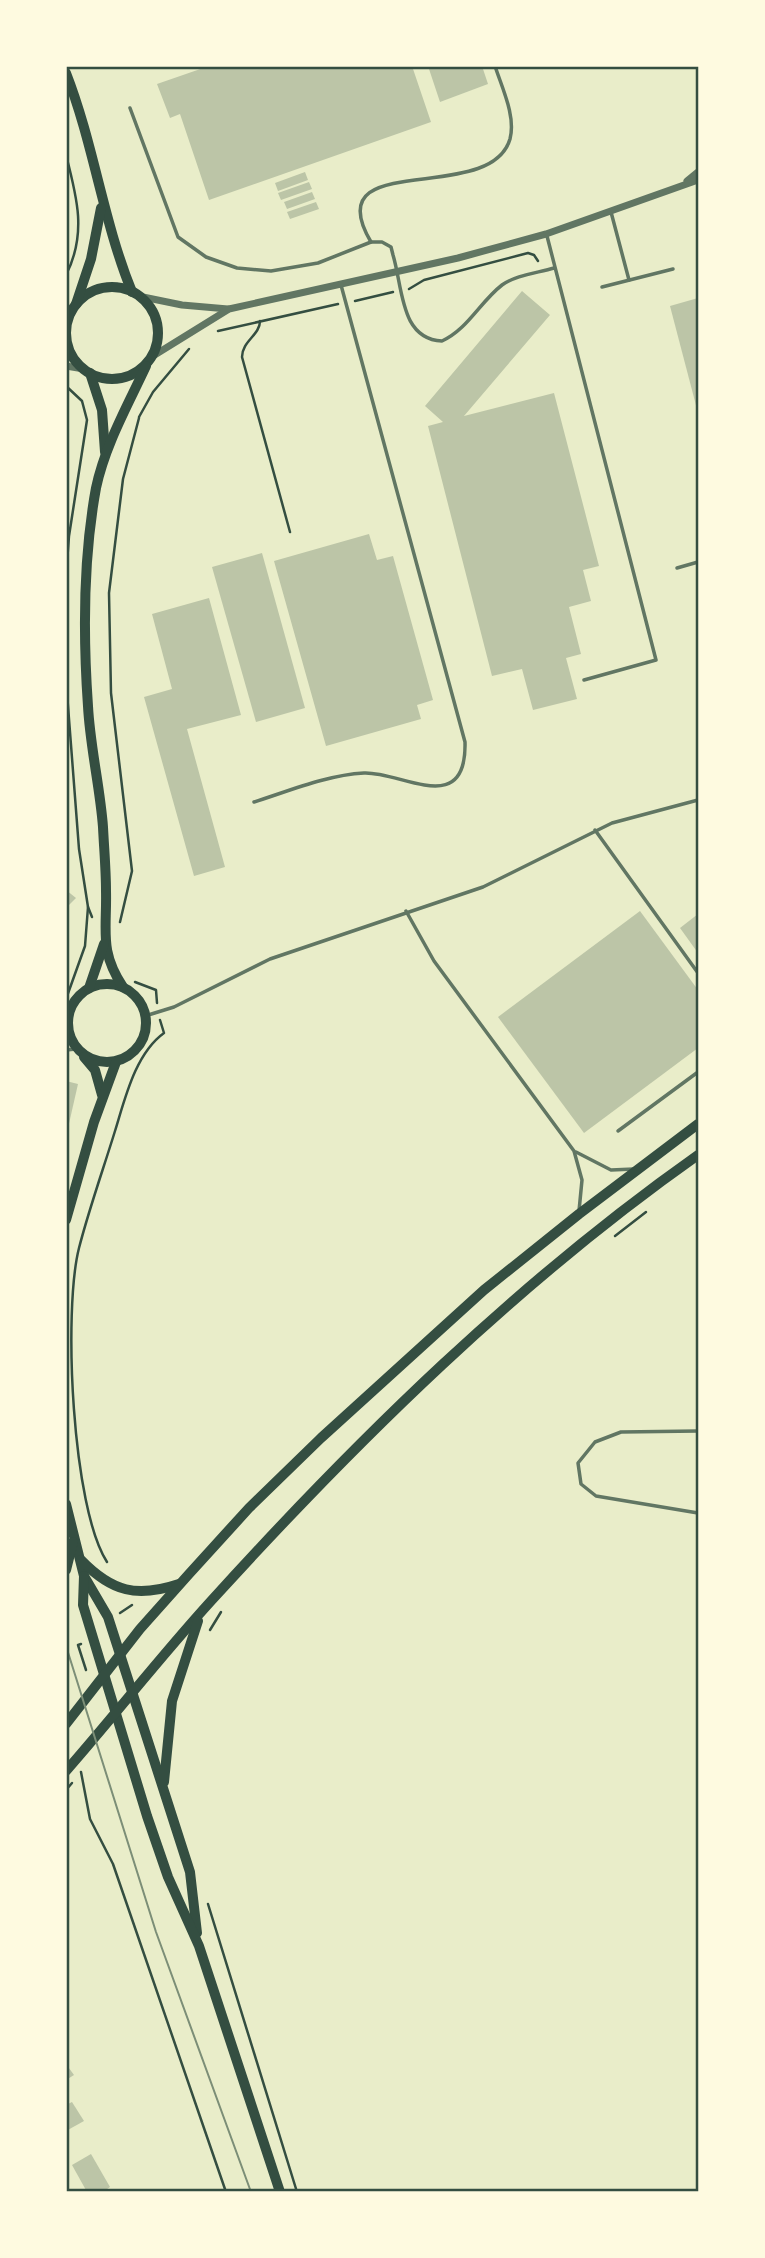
<svg xmlns="http://www.w3.org/2000/svg" width="765" height="2258" font-family="Figtree,sans-serif">
<style>
.building{fill:#bcc5a7}
.lines{fill:none;stroke-linecap:round;stroke-linejoin:round}
.path{stroke:#344e41;stroke-width:2.5}
.service{stroke:#617663;stroke-width:3.5}
.minor{stroke:#617663;stroke-width:7}
.secondary{stroke:#344e41;stroke-width:10}
.tram{stroke:#7c8e77;stroke-width:2}
.neatline{fill:none;stroke:#344e41;stroke-width:2.5}
</style>
<rect width="100%" height="100%" fill="#e9edc9"/>
<g class="building">
<polygon points="209,66 412,66 431,122 209,200 180,114 170,118 157,84"/>
<polygon points="428,66 482,66 488,84 440,102"/>
<polygon points="305,172 308,180 278,191 275,183"/>
<polygon points="309,182 312,189 281,200 278,193"/>
<polygon points="312,192 315,199 287,209 284,202"/>
<polygon points="316,202 319,209 290,219 287,212"/>
<polygon points="522,291 550,315 464,416 554,393 599,566 583,570 591,601 569,607 581,654 566,658 577,699 533,710 522,669 492,676 428,426 443,422 425,406"/>
<polygon points="698,298 698,413 670,306"/>
<polygon points="369,534 377,560 393,556 433,700 417,705 421,719 326,746 274,561"/>
<polygon points="262,553 305,708 256,722 212,567"/>
<polygon points="209,598 241,715 187,729 225,867 194,876 144,697 172,689 152,614"/>
<polygon points="66,890 76,898 66,908"/>
<polygon points="640,911 698,990 698,1048 584,1133 498,1017"/>
<polygon points="698,914 698,953 680,928"/>
<polygon points="66,1081 78,1084 68,1128 66,1128"/>
<polygon points="66,2064 74,2075 66,2080"/>
<polygon points="72,2102 84,2121 66,2131 66,2105"/>
<polygon points="91,2154 110,2187 103,2192 87,2192 72,2165"/>
</g>
<g class="lines">
<g class="path">
<path d="M66,155C77,197 87,234 66,275"/>
<polyline points="409,289 424,280 528,253 534,255 538,261"/>
<polyline points="355,301 393,292"/>
<path d="M260,321C260,335 242,341 242,357L290,532"/>
<polyline points="218,331 338,304"/>
<polyline points="66,386 82,401 87,420 69,536 66,576"/>
<polyline points="139,417 153,392 189,349"/>
<polyline points="66,680 79,849 88,907 85,946 66,999"/>
<polyline points="88,907 92,917"/>
<polyline points="120,922 132,871 111,693 109,593 123,479 139,418"/>
<polyline points="135,982 156,990 157,1003"/>
<polyline points="615,1236 646,1212"/>
<path d="M107,1562C72,1508 63,1311 79,1248C89,1209 103,1170 115,1131C125,1099 135,1054 164,1033L160,1020"/>
<polyline points="120,1613 132,1605"/>
<polyline points="210,1630 221,1612"/>
<polyline points="81,1644 78,1645 86,1670"/>
<polyline points="81,1772 90,1819 113,1864 226,2192"/>
<polyline points="66,1790 72,1783"/>
<polyline points="208,1904 297,2192"/>
</g>
<g class="service">
<path d="M130,108L178,237L206,257L237,268L271,271L318,263L371,242H382L391,247L393,255C403,288 400,339 442,341C468,329 480,302 502,285C516,275 537,273 554,268"/>
<polyline points="611,212 629,280"/>
<polyline points="547,236 656,660 584,680"/>
<path d="M371,242C315,147 490,207 510,139C516,116 502,88 495,66"/>
<polyline points="602,287 673,269"/>
<polyline points="677,568 698,562"/>
<path d="M254,802C289,791 327,775 364,773C401,771 467,819 465,742L341,285"/>
<polyline points="595,830 698,973"/>
<polyline points="406,911 434,961 574,1151 582,1180 579,1211"/>
<polyline points="66,1016 68,1014"/>
<polyline points="145,1016 174,1007 270,959 483,887 612,823 698,800"/>
<polyline points="66,1050 76,1049"/>
<polyline points="618,1131 698,1072"/>
<polyline points="576,1152 611,1170 634,1169"/>
<polyline points="698,1431 621,1432 595,1442 578,1463 581,1484 596,1496 698,1513"/>
</g>
<g class="minor">
<polyline points="687,181 698,172"/>
<polyline points="138,296 182,305 228,309"/>
<polyline points="66,318 71,314"/>
<polyline points="153,356 229,309 458,258 546,234 698,180"/>
<polyline points="66,366 84,369"/>
</g>
<g class="secondary">
<path d="M66,73C94,145 103,221 132,292"/>
<circle cx="112" cy="333" r="46"/>
<polyline points="76,304 91,259 101,208"/>
<polyline points="90,373 102,410 105,452"/>
<circle cx="107" cy="1023" r="39"/>
<path d="M123,987C99,951 107,931 106,891C106,870 104,848 103,827C100,787 90,746 88,706C83,635 83,559 96,488C105,445 128,405 146,366"/>
<polyline points="89,988 104,944"/>
<polyline points="84,1057 95,1070 102,1095"/>
<polyline points="66,1220 94,1122 116,1062"/>
<polyline points="66,1504 84,1576 108,1617 190,1872 197,1933"/>
<path d="M81,1560C112,1592 137,1598 179,1584"/>
<polyline points="66,1570 73,1542"/>
<polyline points="84,1576 83,1605 147,1816 168,1877 199,1946 280,2192"/>
<polyline points="66,1724 140,1629 189,1574 249,1508 321,1438 484,1290 579,1214 698,1124"/>
<path d="M66,1771C115,1715 161,1656 211,1601C359,1438 518,1282 698,1155"/>
<polyline points="164,1782 172,1701 198,1621"/>
</g>
<polyline class="tram" points="66,1646 156,1932 251,2192"/>
</g>
<rect width="765" height="2258" fill="none" stroke="#fefae0" stroke-width="136"/>
<rect x="68" y="68" width="629" height="2122" class="neatline"/>
</svg>
